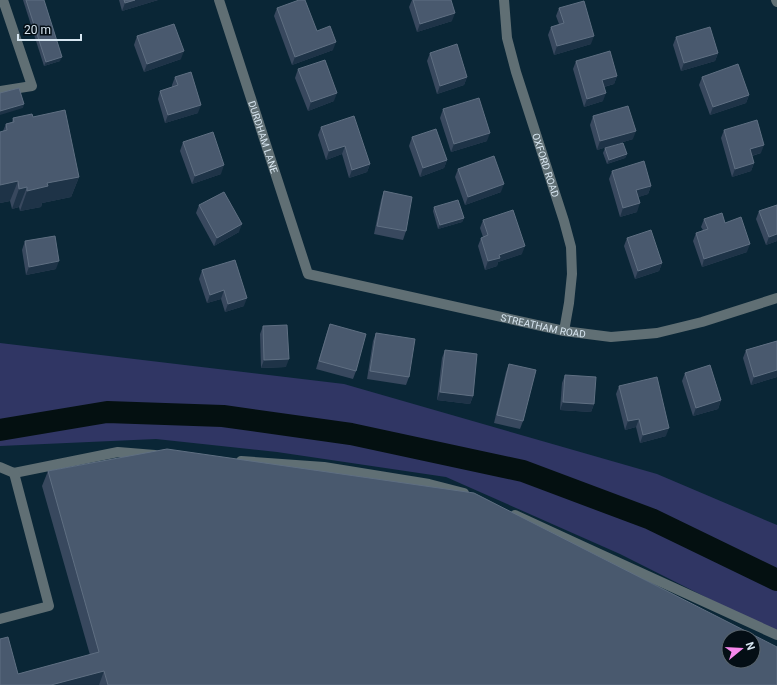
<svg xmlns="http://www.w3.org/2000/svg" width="777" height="685" font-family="Roboto,sans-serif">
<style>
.green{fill:#303664}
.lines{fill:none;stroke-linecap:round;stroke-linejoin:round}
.canal{stroke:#041011;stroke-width:22}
.minor{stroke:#606f74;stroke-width:10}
.wall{fill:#38485e}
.shaded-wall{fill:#1e3347}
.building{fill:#49596e;stroke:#5f6f82;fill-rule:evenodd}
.labels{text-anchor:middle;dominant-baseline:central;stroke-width:3.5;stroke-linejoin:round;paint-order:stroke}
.street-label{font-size:10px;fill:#d7e6f1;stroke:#040e15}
</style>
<rect width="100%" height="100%" fill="#0a2636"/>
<polygon class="green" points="0,343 344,384 657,474 777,525 777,633 620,554 446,477 277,452 156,439 0,446"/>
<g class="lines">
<polyline class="canal" points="0,430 107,412 223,416 351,434 523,471 651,519 777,580"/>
<g class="minor">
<path id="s1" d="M219,0L308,274L564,331L611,337L657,333L702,322L777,298"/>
<path id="s2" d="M504,0L507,38L516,72L564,221L571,247L572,274L569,303L564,331"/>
<polyline points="776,0 777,2"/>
<polyline points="0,91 32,86 3,0"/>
<polyline points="241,461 324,467 429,484 464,493"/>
<polyline points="0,467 14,473 118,452 155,455"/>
<polyline points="515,515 591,550 777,635"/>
<polyline points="0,619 49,606 14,473"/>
</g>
</g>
<g class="wall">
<polygon points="23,0 44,0 60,61 44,66"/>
<polygon points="119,0 158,0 122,11"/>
<polygon points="412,0 451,0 452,21 417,32 409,7"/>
<polygon points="277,8 333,50 292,65 274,16"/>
<polygon points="559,8 591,44 554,55 548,35 551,27 559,24 556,16"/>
<polygon points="137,36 181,59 144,72 134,45"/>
<polygon points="676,37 718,53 715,61 681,71 673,45"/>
<polygon points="430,53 467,77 464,85 437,94 427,61"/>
<polygon points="576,61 617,76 614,84 604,87 603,101 584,107 573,69"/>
<polygon points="298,69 334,101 308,111 295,78"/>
<polygon points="175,77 198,113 165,123 158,99 160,91 172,87 172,85"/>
<polygon points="702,77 749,95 746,103 710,115 699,85"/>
<polygon points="443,109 487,141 451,152 440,118"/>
<polygon points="593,116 633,139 597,150 590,125"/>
<polygon points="33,117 79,177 71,197 42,203 41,207 20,211 19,207 12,209 10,201 0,203 0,132 3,131 6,124 12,122 13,118"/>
<polygon points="321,127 370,164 367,172 349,178 342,154 326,160 318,135"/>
<polygon points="724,130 761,153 752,156 754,163 751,171 732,177 721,138"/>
<polygon points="412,137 447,160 444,168 420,177 409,146"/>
<polygon points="183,142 221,174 192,184 180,151"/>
<polygon points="605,148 627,154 625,158 607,164 603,153"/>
<polygon points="458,169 501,192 465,205 455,177"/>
<polygon points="612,171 651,186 648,194 638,197 637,212 620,217 609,179"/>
<polygon points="384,191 406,231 403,240 374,234 381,200"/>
<polygon points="199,205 239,232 214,246 196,213"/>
<polygon points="777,205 777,241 766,245 756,219 759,211"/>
<polygon points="434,207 464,218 462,222 438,229 433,211"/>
<polygon points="704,219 725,223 747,252 702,267 693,241 696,233 703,230 701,227"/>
<polygon points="483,220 522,254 498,262 497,266 485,270 478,246 481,238 483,237 480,228"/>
<polygon points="627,238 662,263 659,271 635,279 624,246"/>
<polygon points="25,241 56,269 26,275 22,250"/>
<polygon points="202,270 244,306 225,312 221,299 207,303 199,279"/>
<polygon points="330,324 356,371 353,379 316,369 327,332"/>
<polygon points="263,326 286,367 261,368 260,334"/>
<polygon points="376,333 409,377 406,385 367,379 373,341"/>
<polygon points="777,341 777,377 751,385 743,358 746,350"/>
<polygon points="445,350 473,396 470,404 437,400 442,358"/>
<polygon points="509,364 523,421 520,429 494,423 506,372"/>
<polygon points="685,373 721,400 718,409 693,416 682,381"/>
<polygon points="565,375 594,404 591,412 560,410 562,383"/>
<polygon points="619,386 666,436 640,443 636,427 625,430 616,394"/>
<polygon points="48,471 777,685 0,685 18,674 90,655 42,486"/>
</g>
<g class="shaded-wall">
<polygon points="135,0 158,0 122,11 125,3"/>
<polygon points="455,13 452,21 417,32 420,24"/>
<polygon points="594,36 591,44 554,55 557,46"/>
<polygon points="336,42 333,50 292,65 295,57"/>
<polygon points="184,51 181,59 144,72 147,64"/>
<polygon points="718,53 715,61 681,71 684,63"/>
<polygon points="62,57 60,61 44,66 46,62"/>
<polygon points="617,76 614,84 599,88 602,80"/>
<polygon points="467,77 464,85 437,94 440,86"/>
<polygon points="337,93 334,101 308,111 311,102"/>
<polygon points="606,93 603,101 584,107 587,99"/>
<polygon points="749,95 746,103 710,115 713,107"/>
<polygon points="24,104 23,108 0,115 0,111"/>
<polygon points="201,105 198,113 165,123 168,115"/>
<polygon points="636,131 633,139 597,150 600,141"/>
<polygon points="490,133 487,141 451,152 454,144"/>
<polygon points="764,145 761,153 747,157 750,149"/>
<polygon points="345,146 342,154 326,160 329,151"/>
<polygon points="627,154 625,158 607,164 609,160"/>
<polygon points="447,160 444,168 420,177 423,168"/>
<polygon points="754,163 751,171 732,177 735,169"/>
<polygon points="370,164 367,172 349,178 352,170"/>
<polygon points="224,165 221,174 192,184 195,176"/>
<polygon points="79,177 71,197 42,203 41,207 20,211 27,191 47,183"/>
<polygon points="18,181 10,201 0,203 0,185"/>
<polygon points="504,184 501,192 465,205 468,197"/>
<polygon points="651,186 648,194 633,199 636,190"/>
<polygon points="27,187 19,207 12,209 19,189"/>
<polygon points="640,203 637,212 620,217 623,208"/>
<polygon points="464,218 462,222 438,229 440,225"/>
<polygon points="242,224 239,232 214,246 217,238"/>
<polygon points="777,234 777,241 766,245 769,237"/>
<polygon points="750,244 747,252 702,267 704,259"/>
<polygon points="525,246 522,254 498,262 497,266 485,270 488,261 499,255"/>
<polygon points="59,261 56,269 26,275 29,267"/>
<polygon points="662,263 659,271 635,279 638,271"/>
<polygon points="224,290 221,299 207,303 210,295"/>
<polygon points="247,298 244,306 225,312 228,304"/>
<polygon points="289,359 286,367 261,368 264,360"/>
<polygon points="777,370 777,377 751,385 754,377"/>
<polygon points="440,392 473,396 470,404 437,400"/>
<polygon points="721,400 718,409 693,416 696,408"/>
<polygon points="563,402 594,404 591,412 560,410"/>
<polygon points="639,419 636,427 625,430 628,421"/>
<polygon points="669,428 666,436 640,443 643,435"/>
<polygon points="104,671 99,685 51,685"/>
</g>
<g class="building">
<polygon points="26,0 44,0 62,57 46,62"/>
<polygon points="124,0 135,0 125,3"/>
<polygon points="299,0 305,0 317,31 330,26 336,42 295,57 277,8"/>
<polygon points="413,0 451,0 455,13 420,24"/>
<polygon points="584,1 594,36 557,46 551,27 564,23 559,8"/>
<polygon points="174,24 184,51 147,64 137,36"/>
<polygon points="710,27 718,53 684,63 676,37"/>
<polygon points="457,44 467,77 440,86 430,53"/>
<polygon points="610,51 617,76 602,80 606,93 587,99 576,61"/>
<polygon points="325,60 337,93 311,102 298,69"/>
<polygon points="738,64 749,95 713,107 702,77"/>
<polygon points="191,72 201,105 168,115 160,91 178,85 175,77"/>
<polygon points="19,88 24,104 0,111 0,93"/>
<polygon points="479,98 490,133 454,144 443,109"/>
<polygon points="628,106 636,131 600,141 593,116"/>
<polygon points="65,110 79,177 47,183 48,186 27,191 27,187 19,189 18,181 0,185 0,132 7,130 6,124 14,122 13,118 32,114 33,117"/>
<polygon points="354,116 370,164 352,170 345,146 329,151 321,127"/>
<polygon points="757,120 764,145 750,149 754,163 735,169 724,130"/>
<polygon points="436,129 447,160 423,168 412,137"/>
<polygon points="213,132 224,165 195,176 183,142"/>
<polygon points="623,143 627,154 609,160 605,148"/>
<polygon points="494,156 504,184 468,197 458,169"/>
<polygon points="644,161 651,186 636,190 640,203 623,208 612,171"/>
<polygon points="384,191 412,197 406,231 377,226"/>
<polygon points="224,192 242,224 217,238 199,205"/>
<polygon points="458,200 464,218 440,225 434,207"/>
<polygon points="777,205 777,234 769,237 759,211"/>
<polygon points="513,210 525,246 499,255 500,258 488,261 481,238 488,235 483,220"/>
<polygon points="722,213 725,223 741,217 750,244 704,259 696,233 708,229 704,219"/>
<polygon points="651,230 662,263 638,271 627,238"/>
<polygon points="55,236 59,261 29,267 25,241"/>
<polygon points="235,260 247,298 228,304 224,290 210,295 202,270"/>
<polygon points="330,324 366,334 356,371 319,361"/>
<polygon points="287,325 289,359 264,360 263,326"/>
<polygon points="376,333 415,339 409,377 370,371"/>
<polygon points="777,341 777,370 754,377 746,350"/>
<polygon points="445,350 477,354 473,396 440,392"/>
<polygon points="509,364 536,370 523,421 497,415"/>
<polygon points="710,365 721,400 696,408 685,373"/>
<polygon points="565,375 596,377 594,404 563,402"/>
<polygon points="657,377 669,428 643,435 639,419 628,421 619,386"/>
<path d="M167,449L474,493L777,647V685H108L104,671L51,685H0V639L8,637L18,674L99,652L48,471ZM729,637H753V661H729Z"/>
</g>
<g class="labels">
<g class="street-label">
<text stroke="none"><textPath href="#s1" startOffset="144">DURDHAM LANE</textPath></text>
<text stroke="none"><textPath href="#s2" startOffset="171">OXFORD ROAD</textPath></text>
<text stroke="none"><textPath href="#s1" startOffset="529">STREATHAM ROAD</textPath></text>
</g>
</g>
<g transform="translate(741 649) rotate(72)"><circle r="19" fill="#040e15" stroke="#58646d"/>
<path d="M0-3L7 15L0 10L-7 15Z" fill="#f788ec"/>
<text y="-6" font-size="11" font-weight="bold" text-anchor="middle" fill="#d7e6f1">N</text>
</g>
<path d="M18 34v6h63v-6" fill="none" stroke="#d7e6f1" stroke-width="2"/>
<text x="24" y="34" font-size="12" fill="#d7e6f1" stroke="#040e15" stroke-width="3" paint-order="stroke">20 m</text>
</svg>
